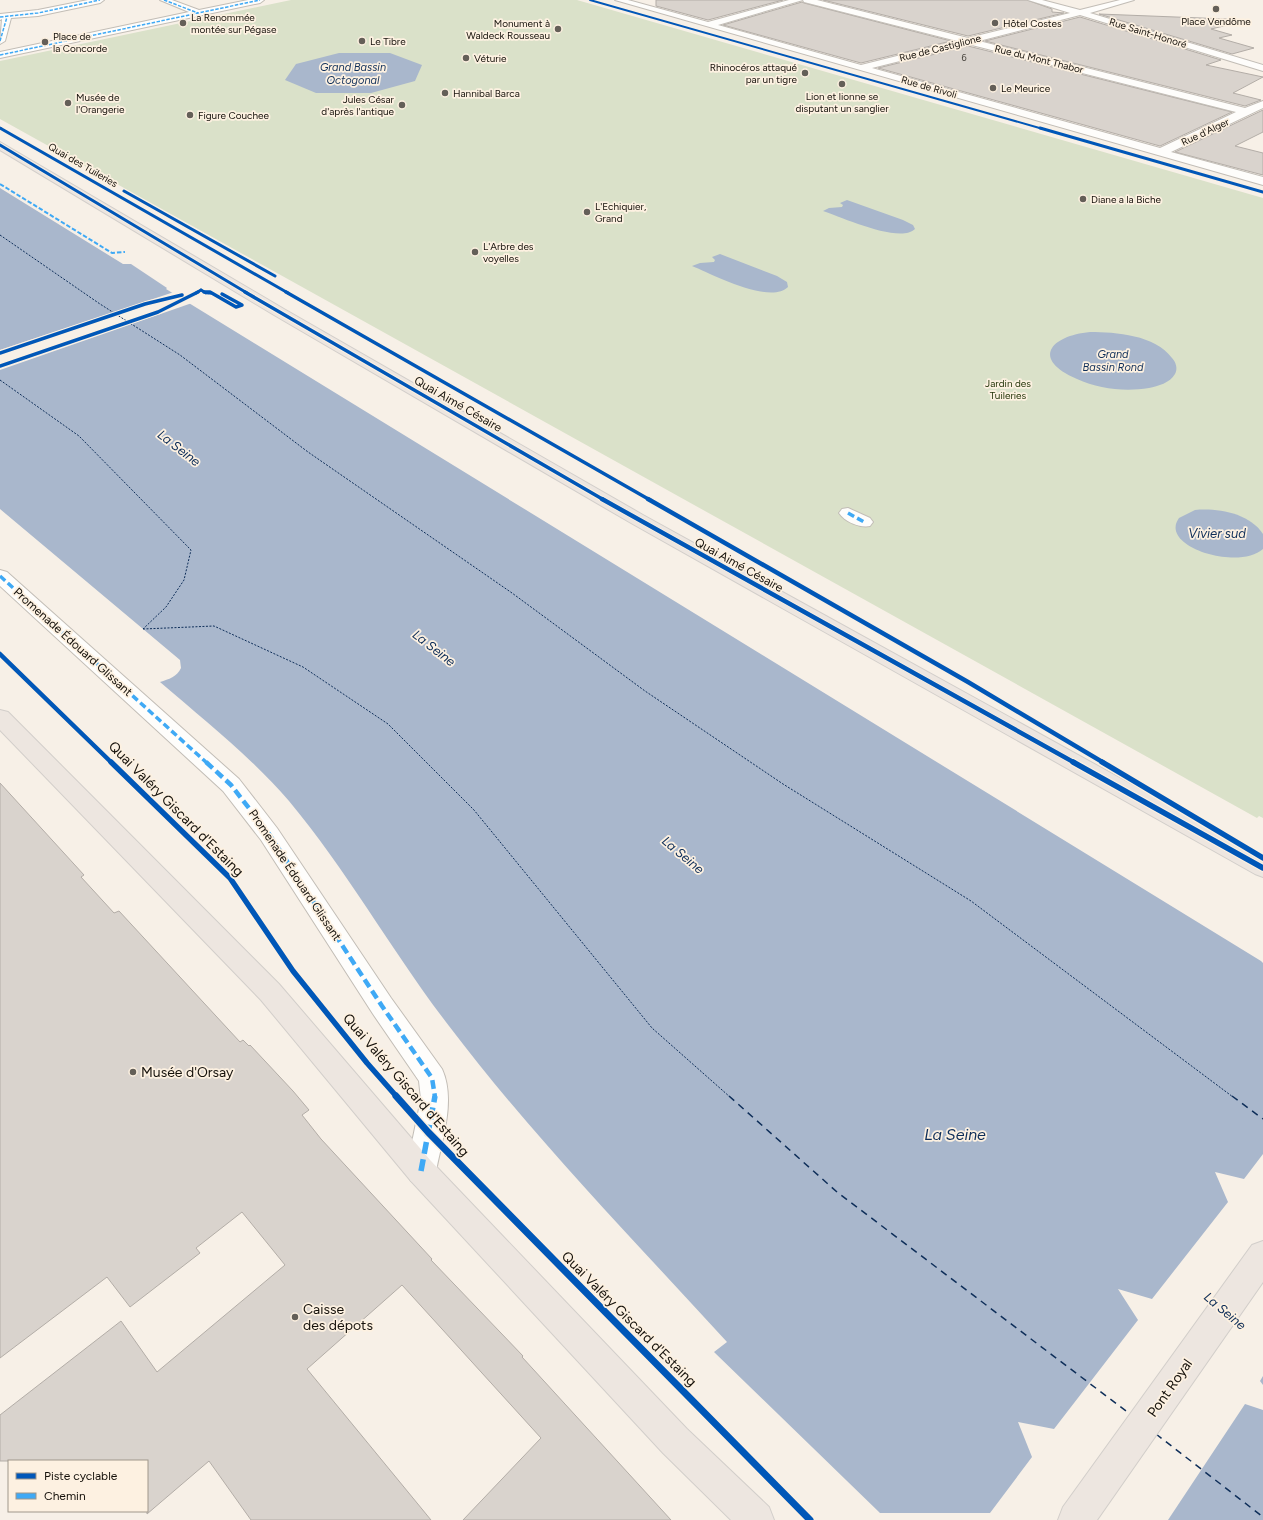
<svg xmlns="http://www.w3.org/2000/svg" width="1263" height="1520" font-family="Figtree,sans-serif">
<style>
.green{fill:#dae1c9}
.water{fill:#a9b7cc}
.pier{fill:#f7f0e7}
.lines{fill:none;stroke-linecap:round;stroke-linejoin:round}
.ferry-far1{stroke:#0e2e59;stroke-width:1;stroke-dasharray:2 1.5;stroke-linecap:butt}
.ferry{stroke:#0e2e59;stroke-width:1.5;stroke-dasharray:7 5.5;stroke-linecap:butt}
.building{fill:#d9d3cd;stroke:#b3ada7}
.minor-casing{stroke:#c2bdb6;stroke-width:2}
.major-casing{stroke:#d2ceca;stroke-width:2}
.minor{fill:#fefdfb;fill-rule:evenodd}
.major{fill:#ede6e0;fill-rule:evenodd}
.quiet-far4{stroke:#3fa9f5;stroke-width:1.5;stroke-dasharray:3.5 1.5;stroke-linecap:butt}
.quiet-far3{stroke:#3fa9f5;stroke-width:2;stroke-dasharray:4.5 2;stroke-linecap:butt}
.quiet-far2{stroke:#3fa9f5;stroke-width:3.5;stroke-dasharray:7 3.5;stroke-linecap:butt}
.quiet-far1{stroke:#3fa9f5;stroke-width:4.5;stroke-dasharray:9 4.5;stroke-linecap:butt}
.quiet{stroke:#3fa9f5;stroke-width:5.5;stroke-dasharray:12 5.5;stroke-linecap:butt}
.cycleway-far5-casing{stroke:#fdf1e1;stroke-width:3}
.cycleway-far4-casing{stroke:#fdf1e1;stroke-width:4.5}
.cycleway-far3-casing{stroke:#fdf1e1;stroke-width:5.5}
.cycleway-far2-casing{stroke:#fdf1e1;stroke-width:6}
.cycleway-far1-casing{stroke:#fdf1e1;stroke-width:8}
.cycleway-casing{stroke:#fdf1e1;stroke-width:10}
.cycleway-far5{stroke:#0057b8;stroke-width:2}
.cycleway-far4{stroke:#0057b8;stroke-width:3}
.cycleway-far3{stroke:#0057b8;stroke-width:3.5}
.cycleway-far2{stroke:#0057b8;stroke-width:4.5}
.cycleway-far1{stroke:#0057b8;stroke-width:5.5}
.cycleway{stroke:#0057b8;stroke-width:7}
.poi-dot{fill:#645f58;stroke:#fdf1e1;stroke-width:1.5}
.labels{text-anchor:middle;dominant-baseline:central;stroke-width:3.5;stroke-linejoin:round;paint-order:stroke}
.far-number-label{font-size:9px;fill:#46423c}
.far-poi-label{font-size:10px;fill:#15110b;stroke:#fdf1e1;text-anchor:start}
.far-street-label{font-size:10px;fill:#15110b;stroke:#fdf1e1}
.far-park-label{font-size:10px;fill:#26370c;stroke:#fdf1e1}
.far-water-label{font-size:11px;font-style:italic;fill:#0e2e59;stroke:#fdf1e1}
.street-label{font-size:12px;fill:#15110b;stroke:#fdf1e1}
.water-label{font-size:13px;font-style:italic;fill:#0e2e59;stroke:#fdf1e1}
.near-street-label{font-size:14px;fill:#15110b;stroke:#fdf1e1}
.near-poi-label{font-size:14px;fill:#15110b;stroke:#fdf1e1;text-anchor:start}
.near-water-label{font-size:16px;font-style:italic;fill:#0e2e59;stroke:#fdf1e1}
</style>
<rect width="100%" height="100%" fill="#f7f0e7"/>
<polygon class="green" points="291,0 577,0 1263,198 1263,818 1259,816 1257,818 0,119 0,61"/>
<g class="water">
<polygon points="339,53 390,53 422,65 415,81 371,93 316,93 285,80 296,64"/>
<path d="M0,188L123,264H131L167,288L166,289L1261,961L1263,963V1520H997L990,1513H880L714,1352L727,1342C632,1238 534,1138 449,1026C393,953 348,872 289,801C251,757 204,720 160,682C169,679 177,677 181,668L180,660L0,509Z"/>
<path d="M847,200L903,220L913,225L915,229C900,244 841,217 823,211L829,208L842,207L843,205L840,203Z"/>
<path d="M720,254L777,276L787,282L788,287C770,305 712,274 692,266L700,263L714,262L715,260L712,257Z"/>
<path d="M1090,332C1116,332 1155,335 1172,358C1176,362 1178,369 1175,374C1170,383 1158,386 1149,388C1125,392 1099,389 1077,379C1031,359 1050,336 1090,332Z"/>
<path d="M1195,510C1218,508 1249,513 1263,534V549C1239,571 1158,547 1179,518Z"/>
</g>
<g class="pier">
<polygon points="174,292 192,303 0,370 0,350"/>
<polygon points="1263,1154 1263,1376 1260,1381 1263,1385 1263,1410 1245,1404 1168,1520 994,1520 990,1515 882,1515 880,1513 990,1513 1032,1457 1018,1422 1054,1429 1138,1320 1118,1289 1152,1299 1228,1202 1215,1172 1244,1179"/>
</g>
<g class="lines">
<g class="ferry-far1">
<polyline points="0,235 100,304 180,355 308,452 512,593 645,691 783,784 971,901 1233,1097"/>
<polyline points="0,380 79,436 191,550 184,580 166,607 143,629"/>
<polyline points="143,629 214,626 303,667 388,724 474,810 652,1028 730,1097"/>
</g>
<g class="ferry">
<polyline points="729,1096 837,1192 1130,1414"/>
<polyline points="1232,1096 1263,1119"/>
<polyline points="1156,1434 1263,1517"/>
</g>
</g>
<g class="building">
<polygon points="656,0 783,0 708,20 656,6"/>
<polygon points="823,0 1027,0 1052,9 1052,12 1064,13 968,36"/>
<polygon points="802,2 804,3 951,41 861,63 723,25"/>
<polygon points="1099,14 1227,19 1228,25 1211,29 1232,35 1219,38 1254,48 1232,54"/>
<polygon points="1080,17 1221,60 1206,65 1263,77 1233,93 1261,100 1245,106 985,41"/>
<polygon points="968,46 1232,112 1160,146 878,68"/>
<polygon points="1263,110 1263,132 1235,146 1263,153 1263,175 1175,152"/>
<polygon points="0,783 84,875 81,877 114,913 119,911 240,1042 243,1040 249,1046 250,1045 293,1091 309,1110 302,1115 321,1139 432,1259 431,1260 523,1356 522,1357 671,1520 463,1520 541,1438 402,1285 307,1369 431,1520 251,1520 209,1461 147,1514 147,1461 0,1461 0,1415 121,1321 157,1372 285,1265 242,1212 196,1248 200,1253 130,1307 107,1277 0,1358"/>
</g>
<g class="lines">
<g class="minor-casing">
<g id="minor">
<polygon points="88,0 104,0 100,3 38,16 11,18 5,41 0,44 2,19 0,20 0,14 38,10"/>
<polygon points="160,0 172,0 199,10 248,0 264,0 260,3 0,58 0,52 189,12"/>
<path d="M615,0H628L708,22L789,0H817L968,38L1070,13L1028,0H1042L1080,10L1120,0H1134L1090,13L1263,65V71L1080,15L979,41L1245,108L1263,101V108L1171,152L1263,177V185ZM803,0L804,2L957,41L861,65L718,25ZM968,44L1236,112L1160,148L872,68Z"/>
<path d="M848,508L870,518L873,522L870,526C860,528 845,522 839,513L842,509Z"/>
<path d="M0,570L7,572L239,779L277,828L391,998L442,1069C456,1100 442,1139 436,1171L431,1181L421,1185L411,1181L406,1171L421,1099L419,1081L373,1014L261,840L223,791L0,586Z"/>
</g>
</g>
<g class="major-casing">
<g id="major">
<polygon points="0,142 284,309 643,515 1263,857 1263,877 1255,874 631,523 274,315 0,150"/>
<polygon points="0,710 8,712 279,984 431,1161 687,1429 769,1507 774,1520 731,1520 663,1453 411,1181 261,1000 0,730"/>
<polygon points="1263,1241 1263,1282 1097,1520 1058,1520 1063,1507 1252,1245"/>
</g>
</g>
<use href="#minor" class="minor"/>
<use href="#major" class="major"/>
<g class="quiet-far4">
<polyline points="164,0 198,13"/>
<polyline points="0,17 38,13 100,0"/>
<polyline points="0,41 7,17"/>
<polyline points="0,55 260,0"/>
</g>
<polyline class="quiet-far3" points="0,184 112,253 125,252"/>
<g class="quiet-far2">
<polyline points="848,513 864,522"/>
<polyline points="0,576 207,763"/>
</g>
<polyline class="quiet-far1" points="206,762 231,785 269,834 382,1006 432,1078 435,1097"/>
<polyline class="quiet" points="421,1171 435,1096"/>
<g class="cycleway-far5-casing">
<g id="cycleway-far5">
<polyline points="590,0 1043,129"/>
<polyline points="0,128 2,129"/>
</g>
</g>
<g class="cycleway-far4-casing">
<g id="cycleway-far4">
<polyline points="0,128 288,293"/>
<polyline points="1040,128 1263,192"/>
<polyline points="0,145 247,293"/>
<polyline points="124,191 275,276"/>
<polyline points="201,290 206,293"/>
<polyline points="196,293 201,290"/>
<polyline points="208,293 211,293"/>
</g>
</g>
<g class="cycleway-far3-casing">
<g id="cycleway-far3">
<polyline points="204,292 210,292 236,307 242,305 222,294"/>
<polyline points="245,292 604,500"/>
<polyline points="286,292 650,500"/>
<polyline points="0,353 145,304 182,295"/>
<polyline points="0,366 158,312 198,292"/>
</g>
</g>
<g class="cycleway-far2-casing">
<g id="cycleway-far2">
<polyline points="602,499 1075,763"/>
<polyline points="648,499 968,682 1104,763"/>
<polyline points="0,654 112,763"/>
</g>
</g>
<g class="cycleway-far1-casing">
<g id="cycleway-far1">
<polyline points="111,762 230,878 293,971 367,1063 397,1097"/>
<polyline points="1073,762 1263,868"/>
<polyline points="1102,762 1263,858"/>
</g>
</g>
<g class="cycleway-casing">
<polyline id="cycleway" points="396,1096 428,1132 810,1520"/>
</g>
<use href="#cycleway-far5" class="cycleway-far5"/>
<use href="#cycleway-far4" class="cycleway-far4"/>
<use href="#cycleway-far3" class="cycleway-far3"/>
<use href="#cycleway-far2" class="cycleway-far2"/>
<use href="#cycleway-far1" class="cycleway-far1"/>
<use href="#cycleway" class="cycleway"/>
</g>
<g class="poi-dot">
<circle cx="1216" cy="9" r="4"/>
<circle cx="183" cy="23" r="4"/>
<circle cx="995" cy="23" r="4"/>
<circle cx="558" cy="29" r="4"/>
<circle cx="362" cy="41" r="4"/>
<circle cx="45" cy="42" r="4"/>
<circle cx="466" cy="58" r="4"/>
<circle cx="805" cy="73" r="4"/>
<circle cx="842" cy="84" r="4"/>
<circle cx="993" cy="88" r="4"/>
<circle cx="445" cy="93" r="4"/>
<circle cx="68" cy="103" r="4"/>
<circle cx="402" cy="105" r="4"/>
<circle cx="190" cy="115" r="4"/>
<circle cx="1083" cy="199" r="4"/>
<circle cx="587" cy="212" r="4"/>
<circle cx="475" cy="252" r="4"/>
<circle cx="133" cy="1072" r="4"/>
<circle cx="295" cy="1317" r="4"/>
</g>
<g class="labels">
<g class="far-number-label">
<text x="964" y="57">6</text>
</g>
<g class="far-poi-label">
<text x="191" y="17">La Renommée<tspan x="191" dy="12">montée sur Pégase</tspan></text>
<text x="1216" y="21" text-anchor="middle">Place Vendôme</text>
<text x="550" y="23" text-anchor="end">Monument à<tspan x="550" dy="12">Waldeck Rousseau</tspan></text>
<text x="1003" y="23">Hôtel Costes</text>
<text x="53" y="36">Place de<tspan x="53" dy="12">la Concorde</tspan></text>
<text x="370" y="41">Le Tibre</text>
<text x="474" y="58">Véturie</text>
<text x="797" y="67" text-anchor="end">Rhinocéros attaqué<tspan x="797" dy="12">par un tigre</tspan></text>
<text x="1001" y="88">Le Meurice</text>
<text x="453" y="93">Hannibal Barca</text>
<text x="842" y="96" text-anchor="middle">Lion et lionne se<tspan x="842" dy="12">disputant un sanglier</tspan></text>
<text x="76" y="97">Musée de<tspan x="76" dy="12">l'Orangerie</tspan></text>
<text x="394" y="99" text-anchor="end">Jules César<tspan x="394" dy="12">d'après l'antique</tspan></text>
<text x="198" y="115">Figure Couchee</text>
<text x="1091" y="199">Diane a la Biche</text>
<text x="595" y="206">L'Echiquier,<tspan x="595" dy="12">Grand</tspan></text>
<text x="483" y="246">L'Arbre des<tspan x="483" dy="12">voyelles</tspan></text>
</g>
<g class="far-street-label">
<text transform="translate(1148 33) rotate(17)">Rue Saint-Honoré</text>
<text transform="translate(940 48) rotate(-14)">Rue de Castiglione</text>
<text transform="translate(1039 59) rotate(14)">Rue du Mont Thabor</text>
<text transform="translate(929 87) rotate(16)">Rue de Rivoli</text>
<text transform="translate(1205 132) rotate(-25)">Rue d'Alger</text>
<text transform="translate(83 165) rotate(30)">Quai des Tuileries</text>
</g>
<g class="far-park-label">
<text x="1008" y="383">Jardin des<tspan x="1008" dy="12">Tuileries</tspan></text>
</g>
<g class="far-water-label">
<text x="353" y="67">Grand Bassin<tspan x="353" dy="13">Octogonal</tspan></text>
<text x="1113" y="354">Grand<tspan x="1113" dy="13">Bassin Rond</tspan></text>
</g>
<g class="street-label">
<text transform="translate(458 404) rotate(30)">Quai Aimé Césaire</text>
<text transform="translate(739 565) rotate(29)">Quai Aimé Césaire</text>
<text transform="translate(73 642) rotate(42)">Promenade Édouard Glissant</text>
<text transform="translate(295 875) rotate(56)">Promenade Édouard Glissant</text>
</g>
<g class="water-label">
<text transform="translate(179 448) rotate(38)">La Seine</text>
<text x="1217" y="533">Vivier sud</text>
<text transform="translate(434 648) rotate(38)">La Seine</text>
<text transform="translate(683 855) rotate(40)">La Seine</text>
<text transform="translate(1225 1311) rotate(40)">La Seine</text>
</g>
<g class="near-street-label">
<text transform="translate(176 809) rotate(45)">Quai Valéry Giscard d'Estaing</text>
<text transform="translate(406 1085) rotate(49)">Quai Valéry Giscard d'Estaing</text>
<text transform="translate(629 1319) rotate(45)">Quai Valéry Giscard d'Estaing</text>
<text transform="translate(1170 1388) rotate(-55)">Pont Royal</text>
</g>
<g class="near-poi-label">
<text x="141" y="1072">Musée d'Orsay</text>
<text x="303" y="1309">Caisse<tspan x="303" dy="16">des dépots</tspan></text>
</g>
<g class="near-water-label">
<text x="955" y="1134">La Seine</text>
</g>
</g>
<rect x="8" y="1460" width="140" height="52" fill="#fdf1e1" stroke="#a0978b"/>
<rect x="16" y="1473" width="20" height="6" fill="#0057b8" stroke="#a0978b"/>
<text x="44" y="1480" font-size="12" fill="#15110b">Piste cyclable</text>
<rect x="16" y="1493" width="20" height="6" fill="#3fa9f5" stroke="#a0978b"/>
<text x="44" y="1500" font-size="12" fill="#15110b">Chemin</text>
</svg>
